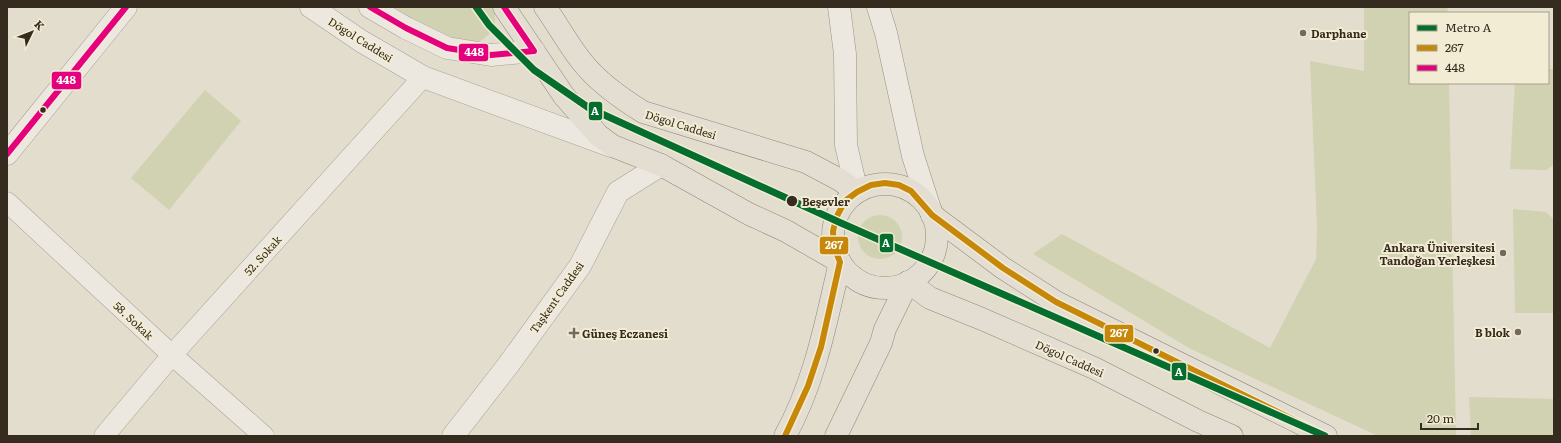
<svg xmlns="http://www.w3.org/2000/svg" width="1561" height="443" font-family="Literata,serif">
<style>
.green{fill:#d0d2b1}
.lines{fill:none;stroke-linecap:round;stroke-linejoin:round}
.minor-casing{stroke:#a8a296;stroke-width:21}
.tertiary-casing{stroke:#a8a296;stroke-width:23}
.secondary-casing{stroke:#989287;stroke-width:23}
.primary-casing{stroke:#8e887d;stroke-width:23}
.minor{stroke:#ece8df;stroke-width:20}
.tertiary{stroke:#ece8df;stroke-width:22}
.secondary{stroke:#ece8df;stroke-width:22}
.primary{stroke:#e3ded1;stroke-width:22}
.bus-1-casing{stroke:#f3ecd5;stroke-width:9}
.bus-2-casing{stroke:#f3ecd5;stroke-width:9}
.bus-1{stroke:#c78708;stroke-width:6}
.bus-2{stroke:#e5007d;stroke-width:6}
.metro-1-casing{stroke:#f3ecd5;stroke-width:10}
.metro-1{stroke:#056d2e;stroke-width:7}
.poi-dot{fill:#73695c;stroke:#f3ecd5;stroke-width:1.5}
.bus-dot{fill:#362b1f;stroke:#f3ecd5;stroke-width:1.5}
.labels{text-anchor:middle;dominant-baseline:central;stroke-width:4;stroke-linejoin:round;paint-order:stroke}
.poi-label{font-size:11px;font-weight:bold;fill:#362b1f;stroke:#f3ecd5;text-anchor:start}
.street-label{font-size:11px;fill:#362b1f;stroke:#f3ecd5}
.stop-label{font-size:11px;font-weight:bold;fill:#362b1f;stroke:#f3ecd5;text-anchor:start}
.line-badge{stroke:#f3ecd5;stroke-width:1.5}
.badge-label{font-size:11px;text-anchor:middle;font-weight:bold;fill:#fff}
</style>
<rect width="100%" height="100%" fill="#e3ddcd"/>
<g class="green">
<path d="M394,7H495V28C491,32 484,40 478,42C453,48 415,20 394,7Z"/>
<polygon points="1364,7 1447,7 1448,13 1410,13 1410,83 1449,83 1456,436 1378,436 1189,348 1033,254 1062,234 1270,348 1316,259 1317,227 1310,61 1364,71"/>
<polygon points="1548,69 1554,69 1554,164 1547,170 1510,169 1515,83 1548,83"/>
<polygon points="205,90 241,121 169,210 131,178"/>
<polygon points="1513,209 1546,212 1554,220 1554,313 1515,313"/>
<circle cx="880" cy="237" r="22"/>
<polygon points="1469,397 1554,399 1554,436 1471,436"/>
</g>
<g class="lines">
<g class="minor-casing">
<g id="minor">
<polyline points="7,202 172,355 264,436"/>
<polyline points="104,436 172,355 423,77"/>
</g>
</g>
<g class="tertiary-casing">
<g id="tertiary">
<polyline points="311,7 361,41 423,77 611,146"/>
<polyline points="370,7 406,28 447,48 491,55 534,51"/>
<polyline points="7,154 126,7"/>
<polyline points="453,436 509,364 580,266 618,192 661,165"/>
</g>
</g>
<g class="secondary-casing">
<g id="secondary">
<polyline points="839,7 845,54 846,145 857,192"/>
<polyline points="878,7 886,33 913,156 932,215"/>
</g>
</g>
<g class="primary-casing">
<g id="primary">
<polyline points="504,7 564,96 598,135 613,146 661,165 749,214 786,231 840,262"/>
<path d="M545,7C558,25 569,46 583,63C599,83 622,99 643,112L806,162L840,180L857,192"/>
<circle cx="885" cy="236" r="52"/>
<polyline points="932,215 1003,268 1056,302 1326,436"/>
<polyline points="908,282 930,298 982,319 1094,368 1198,421 1232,436"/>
<path d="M785,436C815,382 826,322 840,262"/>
<polyline points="836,436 881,343 885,329 908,282"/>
</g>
</g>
<use href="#minor" class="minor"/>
<use href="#tertiary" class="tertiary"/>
<use href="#secondary" class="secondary"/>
<use href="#primary" class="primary"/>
<g class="bus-1-casing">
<polyline id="bus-1" points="785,436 808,386 821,347 840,262 834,247 833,231 837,216 845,201 857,192 871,185 885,183 899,185 911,191 932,215 1003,268 1056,302 1326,436"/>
</g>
<g class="bus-2-casing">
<g id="bus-2">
<polyline points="370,7 406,28 447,48 491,55 534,51 504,7"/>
<polyline points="7,154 126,7"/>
</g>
</g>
<use href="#bus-1" class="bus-1"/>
<use href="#bus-2" class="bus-2"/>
<g class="metro-1-casing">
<polyline id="metro-1" points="476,7 489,25 534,70 589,108 841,223 1325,436"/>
</g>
<use href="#metro-1" class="metro-1"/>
</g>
<g class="poi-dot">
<circle cx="1303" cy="33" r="4"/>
<circle cx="1503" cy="253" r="4"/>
<circle cx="1518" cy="332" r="4"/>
<path d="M572 327h4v4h4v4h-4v4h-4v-4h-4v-4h4z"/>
</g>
<g class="bus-dot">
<circle cx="43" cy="110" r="3.5"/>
<circle cx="792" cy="201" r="6"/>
<circle cx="1156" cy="351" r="3.5"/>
</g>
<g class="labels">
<g class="poi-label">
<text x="1311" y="33">Darphane</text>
<text x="1495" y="247" text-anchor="end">Ankara Üniversitesi<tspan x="1495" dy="13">Tandoğan Yerleşkesi</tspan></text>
<text x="1510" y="332" text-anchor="end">B blok</text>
<text x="582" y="333">Güneş Eczanesi</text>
</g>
<g class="street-label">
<text transform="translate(361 39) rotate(32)">Dögol Caddesi</text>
<text transform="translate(681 124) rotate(17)">Dögol Caddesi</text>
<text transform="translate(262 255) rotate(-48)">52. Sokak</text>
<text transform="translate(556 297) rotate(-55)">Taşkent Caddesi</text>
<text transform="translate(134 320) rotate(43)">58. Sokak</text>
<text transform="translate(1070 358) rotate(24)">Dögol Caddesi</text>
</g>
<g class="stop-label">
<text x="802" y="201">Beşevler</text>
</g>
</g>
<g class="line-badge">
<rect x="458" y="43" width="31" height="19" rx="4" fill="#e5007d"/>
<rect x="51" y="71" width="31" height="19" rx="4" fill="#e5007d"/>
<rect x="588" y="101" width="15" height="20" rx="4" fill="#056d2e"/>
<rect x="879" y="233" width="15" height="20" rx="4" fill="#056d2e"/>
<rect x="819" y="236" width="30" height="19" rx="4" fill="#c78708"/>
<rect x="1104" y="324" width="30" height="19" rx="4" fill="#c78708"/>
<rect x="1171" y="362" width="16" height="19" rx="4" fill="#056d2e"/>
</g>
<g class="badge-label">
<text x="474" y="56">448</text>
<text x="66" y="84">448</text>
<text x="595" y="115">A</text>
<text x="886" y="247">A</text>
<text x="834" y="249">267</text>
<text x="1119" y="337">267</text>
<text x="1179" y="376">A</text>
</g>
<rect width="1561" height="443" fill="none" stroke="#362b1f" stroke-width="16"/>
<rect x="1409" y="12" width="140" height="72" fill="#f3ecd5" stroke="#a79f8c"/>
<rect x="1417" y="25" width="20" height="6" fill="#056d2e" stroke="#a79f8c"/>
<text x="1445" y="32" font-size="12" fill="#362b1f">Metro A</text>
<rect x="1417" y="45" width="20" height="6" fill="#c78708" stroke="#a79f8c"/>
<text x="1445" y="52" font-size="12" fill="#362b1f">267</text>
<rect x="1417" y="65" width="20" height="6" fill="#e5007d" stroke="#a79f8c"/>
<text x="1445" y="72" font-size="12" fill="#362b1f">448</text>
<g transform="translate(32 32) rotate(47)" stroke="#f3ecd5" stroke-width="3" paint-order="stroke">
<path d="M0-3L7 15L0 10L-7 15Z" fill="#362b1f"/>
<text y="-6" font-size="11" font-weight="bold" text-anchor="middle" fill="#362b1f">K</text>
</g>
<path d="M1421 423v6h57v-6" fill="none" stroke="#362b1f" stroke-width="2"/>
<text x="1427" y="423" font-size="12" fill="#362b1f" stroke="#f3ecd5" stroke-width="3" paint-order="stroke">20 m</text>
</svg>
